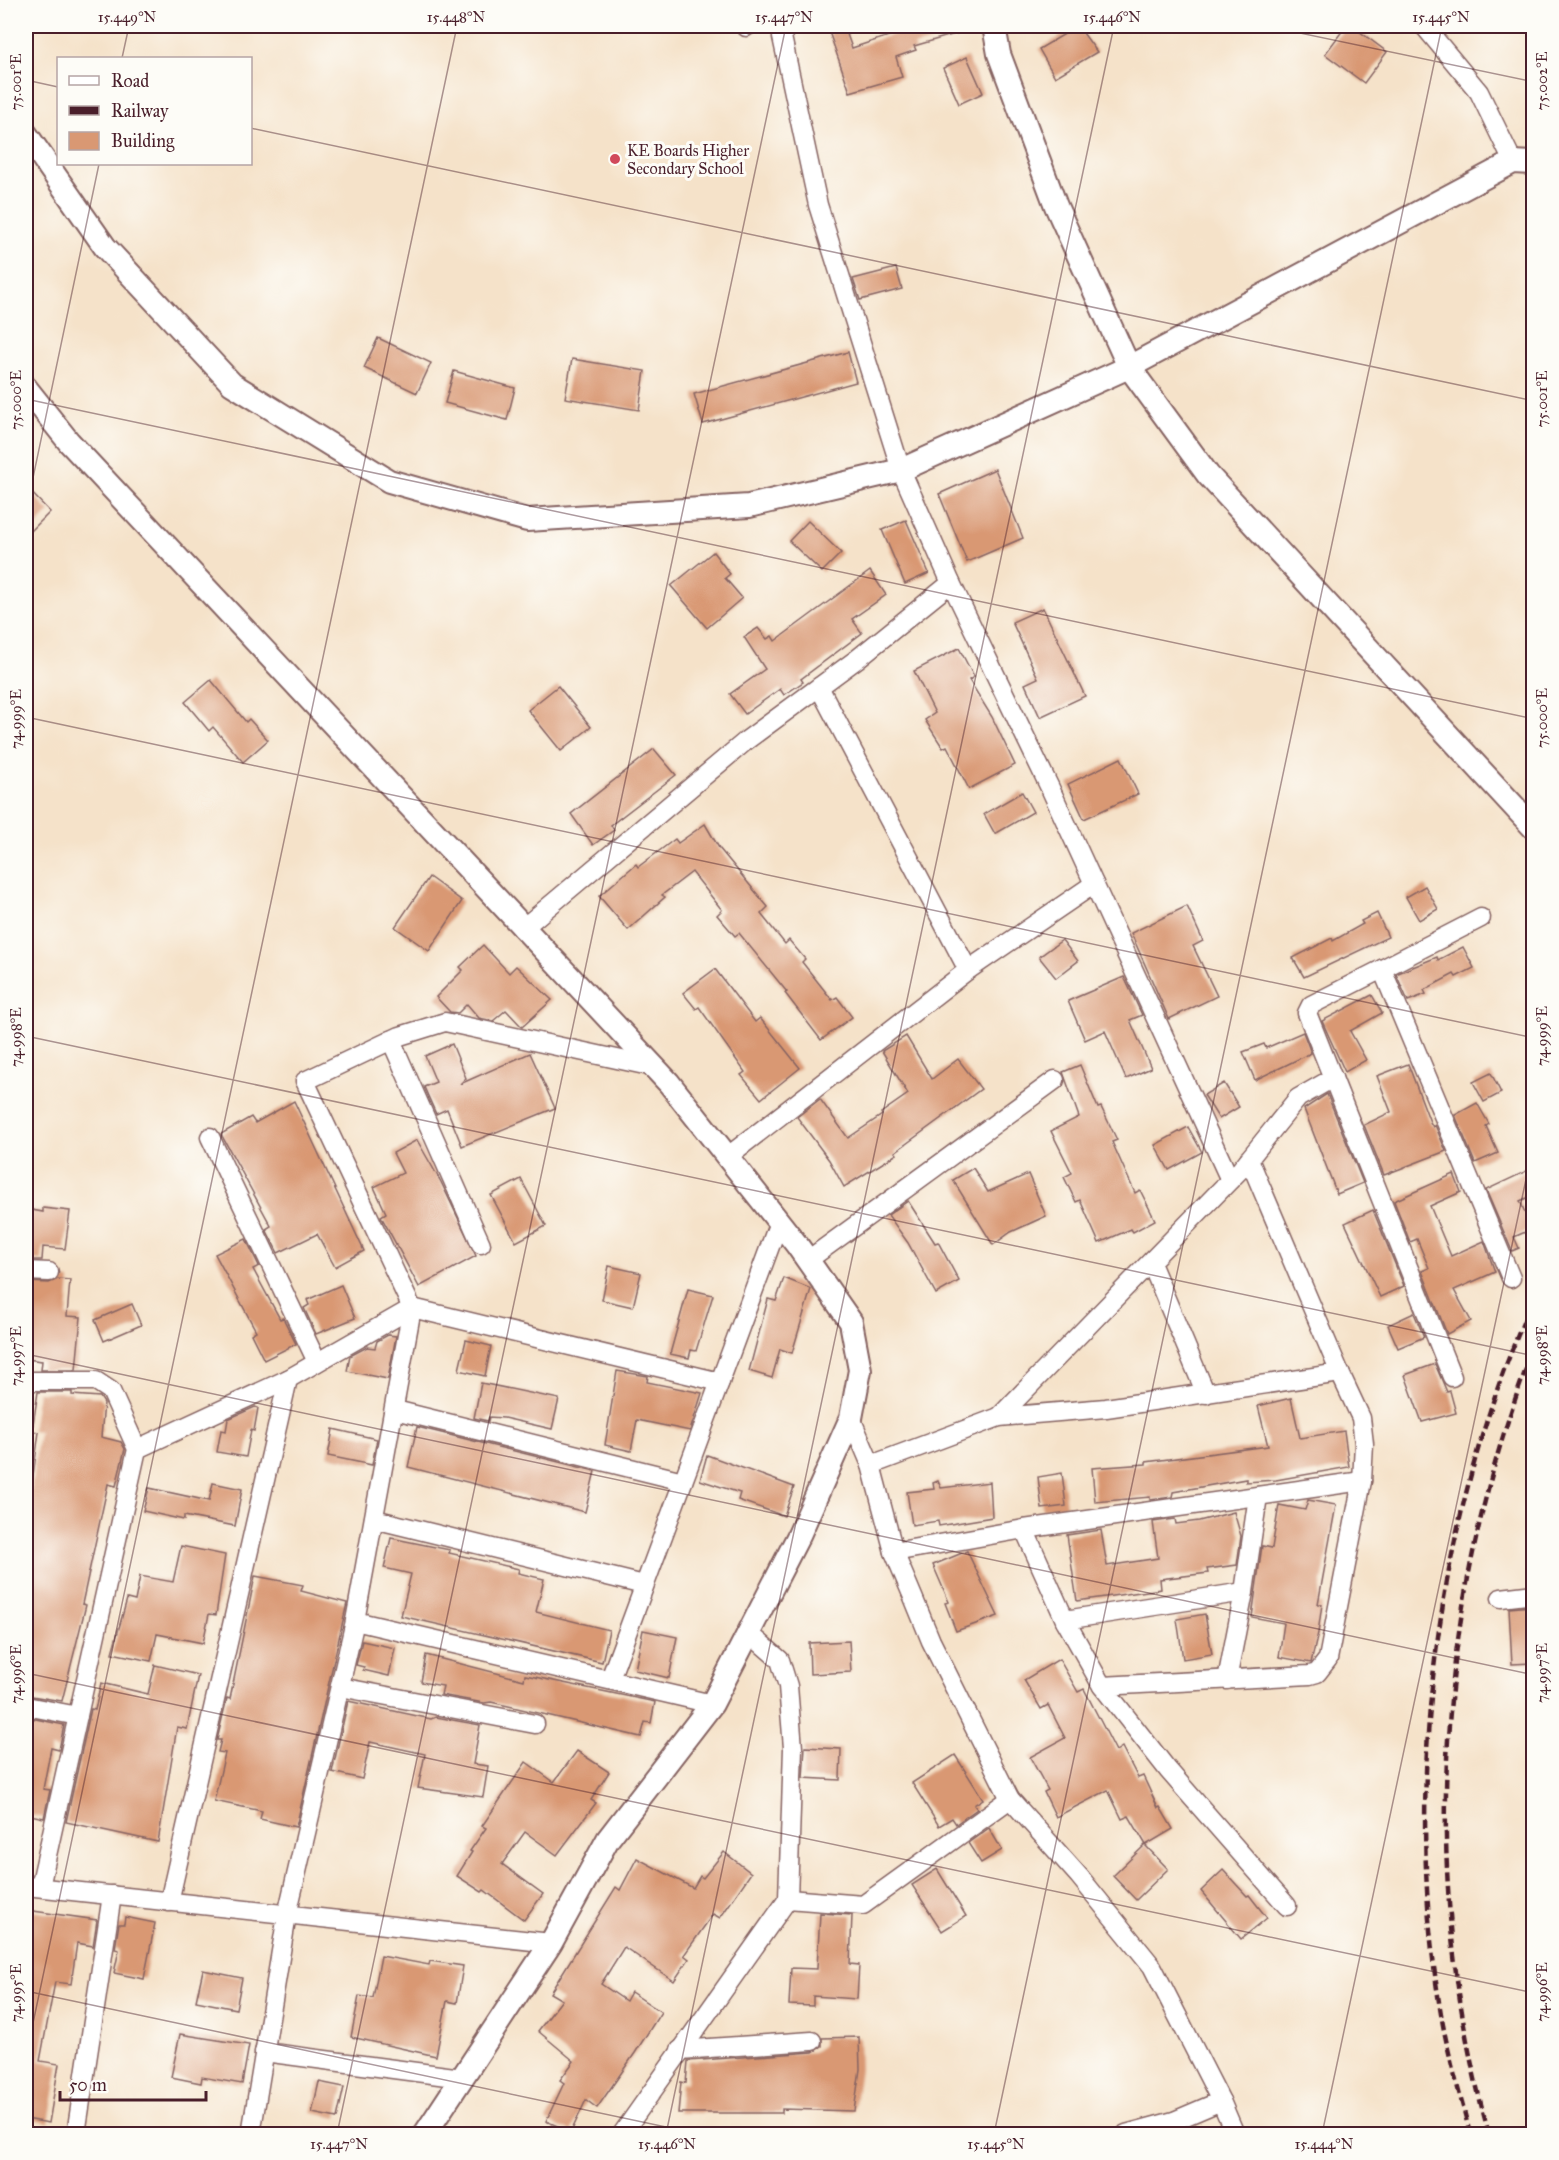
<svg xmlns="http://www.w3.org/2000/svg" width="1559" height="2160" font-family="'IM FELL Great Primer',serif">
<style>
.building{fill:#d99873}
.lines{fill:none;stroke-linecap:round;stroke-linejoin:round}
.minor-casing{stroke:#866362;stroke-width:21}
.tertiary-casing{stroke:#866362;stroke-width:26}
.minor{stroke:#fff;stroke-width:18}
.tertiary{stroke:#fff;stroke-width:22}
.rail{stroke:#4a1f2b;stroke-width:4.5;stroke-dasharray:9 4.5;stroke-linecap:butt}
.ticks{fill:none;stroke:#4a1f2b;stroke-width:1.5;stroke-opacity:0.45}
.poi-dot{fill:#d1495b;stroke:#fdfcf7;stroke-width:2}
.labels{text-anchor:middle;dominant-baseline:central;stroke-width:6;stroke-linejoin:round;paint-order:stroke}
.poi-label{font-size:16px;fill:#4a1f2b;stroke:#fdfcf7;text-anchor:start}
.neatline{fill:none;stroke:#4a1f2b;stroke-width:2}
.ticks-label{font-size:15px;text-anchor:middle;fill:#4a1f2b}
</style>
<rect width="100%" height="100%" fill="#fdfcf7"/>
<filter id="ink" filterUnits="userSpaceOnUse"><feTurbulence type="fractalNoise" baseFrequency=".0167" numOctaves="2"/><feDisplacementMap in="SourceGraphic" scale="12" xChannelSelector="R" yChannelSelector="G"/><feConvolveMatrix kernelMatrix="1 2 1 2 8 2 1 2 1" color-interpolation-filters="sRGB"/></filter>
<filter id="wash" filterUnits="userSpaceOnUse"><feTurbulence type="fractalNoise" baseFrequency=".008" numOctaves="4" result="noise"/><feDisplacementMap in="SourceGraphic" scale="24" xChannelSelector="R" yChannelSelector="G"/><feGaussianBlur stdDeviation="1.35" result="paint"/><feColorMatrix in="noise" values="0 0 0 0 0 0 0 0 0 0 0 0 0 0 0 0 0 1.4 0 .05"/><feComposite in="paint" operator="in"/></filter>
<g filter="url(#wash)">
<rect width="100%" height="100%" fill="#f5e2c9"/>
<g id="blocks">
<g class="building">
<polygon points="827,26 844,26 852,48 919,26 968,26 969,30 914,46 916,50 896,57 902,77 850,92"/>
<polygon points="1078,26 1097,52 1055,77 1039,49"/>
<polygon points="1346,26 1352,26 1387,52 1364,83 1325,54"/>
<polygon points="967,57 983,93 959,104 943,68"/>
<polygon points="896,268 902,289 860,300 853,279"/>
<polygon points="378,338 431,363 417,393 364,368"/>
<polygon points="848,352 856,382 703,424 694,394"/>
<polygon points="572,359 645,371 639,410 565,398"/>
<polygon points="454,371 515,388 507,420 445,403"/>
<polygon points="995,469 1023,538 967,562 939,494"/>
<polygon points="26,487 50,512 26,536"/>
<polygon points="906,520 929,573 905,584 882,530"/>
<polygon points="808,521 841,553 822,572 789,541"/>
<polygon points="713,552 730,574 725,578 742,598 707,628 671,586"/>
<polygon points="870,571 886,595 852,619 862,633 801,679 803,682 784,695 780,689 745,714 730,694 765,669 744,637 758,628 767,639 772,636 775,641"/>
<polygon points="1043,608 1085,696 1040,717 1025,684 1038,678 1012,622"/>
<polygon points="959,648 974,677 969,680 992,717 1015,765 969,789 947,746 943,748 925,720 935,713 914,671"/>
<polygon points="211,680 246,722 249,719 268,740 243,762 213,727 209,731 185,702"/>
<polygon points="558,686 591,727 561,751 528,710"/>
<polygon points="654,749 676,775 611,825 614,830 593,845 571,814"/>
<polygon points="1121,758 1138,794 1084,819 1068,784"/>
<polygon points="1022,792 1033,812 995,834 984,814"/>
<polygon points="705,824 719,848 768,907 761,914 785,944 789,940 805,959 802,962 832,1000 837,997 852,1017 821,1040 785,993 787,992 739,933 735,936 717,915 722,910 692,872 662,895 665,897 628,930 599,896 636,864 638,867 675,839 678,843"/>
<polygon points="429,877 462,901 429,951 395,927"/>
<polygon points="1425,886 1438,909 1419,920 1406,897"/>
<polygon points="1187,906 1203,941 1193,946 1217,996 1169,1019 1131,933"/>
<polygon points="1377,913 1388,937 1304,977 1293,958 1332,938 1333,941 1363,924 1361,921"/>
<polygon points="1062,940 1078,961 1056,978 1039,957"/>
<polygon points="483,945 509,973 516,966 552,1000 522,1027 506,1010 493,1021 479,1018 467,1004 458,1013 450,1012 436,997 463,970 460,967"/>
<polygon points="1463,947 1474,968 1456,977 1454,974 1424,990 1426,994 1408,1001 1396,974 1437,957 1438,960"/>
<polygon points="715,969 755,1022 760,1018 800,1068 761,1099 741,1075 745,1072 699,1007 696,1009 683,993"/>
<polygon points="1124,977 1142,1015 1130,1020 1151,1068 1126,1079 1105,1031 1085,1040 1068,1001"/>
<polygon points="1372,995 1382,1013 1350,1031 1366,1060 1345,1072 1322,1021"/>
<polygon points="1303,1032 1311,1053 1255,1080 1243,1052 1264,1044 1266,1048"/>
<polygon points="906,1036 932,1079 958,1059 981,1089 895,1152 897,1154 844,1187 829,1160 797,1117 820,1099 848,1138 882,1115 881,1113 908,1094 882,1051"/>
<polygon points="452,1044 466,1078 460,1084 530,1053 555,1108 462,1146 447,1109 436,1114 424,1087 436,1082 425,1056"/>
<polygon points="1408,1064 1430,1122 1433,1127 1435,1125 1446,1151 1384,1175 1364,1125 1391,1112 1377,1076"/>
<polygon points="1080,1065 1098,1108 1101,1107 1117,1140 1112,1142 1135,1193 1140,1190 1155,1220 1133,1232 1131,1229 1099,1243 1080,1200 1076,1202 1064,1177 1072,1173 1051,1131 1079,1117 1063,1072"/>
<polygon points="1491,1073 1501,1093 1484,1102 1473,1082"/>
<polygon points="1224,1083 1239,1107 1219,1119 1204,1095"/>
<polygon points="1327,1094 1363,1183 1337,1194 1304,1109"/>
<polygon points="294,1101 364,1251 335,1267 317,1234 278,1253 266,1229 271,1226 221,1134 251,1117 255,1123"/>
<polygon points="1477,1103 1489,1124 1486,1126 1498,1153 1475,1163 1455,1115"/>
<polygon points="1188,1127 1202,1152 1169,1170 1155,1145"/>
<polygon points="417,1140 441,1182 476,1256 419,1287 381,1216 386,1213 374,1187 403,1173 393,1153"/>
<polygon points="973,1168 988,1192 1028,1174 1046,1216 1011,1232 993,1245 953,1180"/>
<polygon points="1533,1168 1533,1195 1520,1201 1532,1229 1514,1237 1519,1248 1512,1251 1486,1190"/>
<polygon points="1454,1174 1461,1192 1430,1206 1451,1256 1484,1241 1495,1272 1454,1290 1471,1321 1447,1334 1422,1271 1429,1268 1417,1239 1410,1242 1394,1201"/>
<polygon points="521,1179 546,1226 516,1242 491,1195"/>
<polygon points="908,1201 935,1243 938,1242 959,1281 936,1294 908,1243 888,1215"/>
<polygon points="43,1208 70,1211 65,1249 43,1247 42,1260 26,1260 26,1209 43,1212"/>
<polygon points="1373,1210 1404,1286 1380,1297 1345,1223"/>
<polygon points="246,1239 259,1266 253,1269 280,1319 283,1318 296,1344 264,1360 251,1334 256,1331 215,1254"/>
<polygon points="609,1266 641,1273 633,1307 602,1300"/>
<polygon points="784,1278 811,1289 792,1353 780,1349 772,1378 749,1371 768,1299 776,1301"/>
<polygon points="58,1279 70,1280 67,1316 81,1317 76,1370 41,1370 42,1361 26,1359 26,1282 49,1283"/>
<polygon points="341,1285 355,1318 316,1334 304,1308 309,1305 307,1300"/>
<polygon points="688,1289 713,1295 696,1351 691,1350 689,1358 670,1354"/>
<polygon points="132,1304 141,1325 104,1341 95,1320"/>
<polygon points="1414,1313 1424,1337 1398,1348 1388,1325"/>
<polygon points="388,1335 396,1336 388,1379 347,1371 350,1356 367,1347 375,1348 377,1341"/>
<polygon points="466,1340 491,1346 485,1376 459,1370"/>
<polygon points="1435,1364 1447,1392 1450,1391 1456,1413 1422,1422 1405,1375"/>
<polygon points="617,1371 648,1376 647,1382 702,1393 690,1431 637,1420 631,1451 605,1445"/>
<polygon points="481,1383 559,1399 552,1429 504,1418 489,1417 488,1421 474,1418"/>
<polygon points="38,1392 72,1392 72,1395 100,1397 104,1403 101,1437 121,1442 125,1449 116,1486 108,1484 82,1604 86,1605 62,1701 26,1695 26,1489 31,1490 39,1432 32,1431"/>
<polygon points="1291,1398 1300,1438 1344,1431 1349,1467 1276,1480 1246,1482 1246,1479 1173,1492 1172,1497 1150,1500 1150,1497 1095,1502 1092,1468 1146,1464 1146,1462 1268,1446 1258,1406"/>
<polygon points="255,1407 258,1408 254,1431 251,1430 246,1457 217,1452 221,1430 226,1431 228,1419"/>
<polygon points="417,1427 595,1471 585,1512 408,1467"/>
<polygon points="333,1429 377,1439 372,1465 328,1456"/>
<polygon points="707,1455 794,1487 784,1516 738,1500 740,1493 700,1480"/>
<polygon points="1062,1473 1066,1506 1042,1509 1038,1477"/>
<polygon points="938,1481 941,1488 990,1482 992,1517 939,1526 938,1521 912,1525 907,1492 934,1489 933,1483"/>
<polygon points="213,1483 242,1489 235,1526 184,1516 184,1520 143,1511 149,1488 209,1501"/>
<polygon points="1308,1500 1336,1505 1318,1604 1322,1604 1318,1633 1311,1663 1279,1657 1284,1623 1252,1617 1262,1546 1272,1548 1279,1505 1305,1510"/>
<polygon points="1234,1512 1241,1536 1237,1565 1207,1569 1208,1573 1160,1579 1161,1589 1077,1601 1067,1535 1101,1530 1107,1566 1158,1558 1153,1522 1175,1519 1176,1524 1199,1521"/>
<polygon points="391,1538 450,1550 449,1553 519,1569 518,1573 544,1579 536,1612 609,1630 602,1662 401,1616 411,1574 384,1568"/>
<polygon points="181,1546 225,1555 216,1615 209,1614 203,1643 157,1634 151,1661 112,1653 127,1599 135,1601 140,1576 173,1582"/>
<polygon points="967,1551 998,1616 956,1631 945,1603 949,1602 933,1565"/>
<polygon points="255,1576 303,1585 301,1591 347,1603 296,1827 260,1819 262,1811 214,1801 225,1753 218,1752 221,1740 217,1740 227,1698 230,1699"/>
<polygon points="1533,1606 1533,1663 1512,1664 1509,1608"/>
<polygon points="1205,1614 1212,1654 1183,1659 1177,1619"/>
<polygon points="643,1630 677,1637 669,1678 635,1670"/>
<polygon points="362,1641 395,1648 389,1676 363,1670 364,1667 356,1665"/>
<polygon points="849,1641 851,1672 810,1674 809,1643"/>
<polygon points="426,1655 524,1680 525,1675 655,1702 651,1723 645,1722 641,1737 491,1702 484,1703 441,1695 443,1686 421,1682"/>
<polygon points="1059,1659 1078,1692 1084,1689 1116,1751 1122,1747 1138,1778 1143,1776 1158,1808 1160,1807 1173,1829 1146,1845 1129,1816 1122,1819 1108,1790 1056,1817 1044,1792 1048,1790 1030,1757 1065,1738 1048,1705 1041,1709 1024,1680"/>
<polygon points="155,1665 198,1675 187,1729 177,1727 158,1842 66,1822 91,1709 95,1710 101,1683 148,1694"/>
<polygon points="348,1701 431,1719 436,1717 480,1725 473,1764 488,1766 483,1797 418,1788 425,1754 370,1742 362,1779 332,1772"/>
<polygon points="26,1717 64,1725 59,1750 51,1748 43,1789 50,1790 44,1818 26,1814"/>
<polygon points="805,1747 841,1749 840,1780 803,1778"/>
<polygon points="577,1751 609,1772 591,1800 596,1803 557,1855 525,1832 502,1864 543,1894 524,1920 484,1890 482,1892 457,1876 472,1852 470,1851 486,1828 482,1826 526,1762 554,1782"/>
<polygon points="955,1755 983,1799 974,1805 977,1809 956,1824 952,1818 939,1826 912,1783"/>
<polygon points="989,1828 1002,1850 981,1863 968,1843"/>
<polygon points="1145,1845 1168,1869 1136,1900 1113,1876"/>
<polygon points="724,1852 751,1873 720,1918 713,1914 684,1955 689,1959 674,1981 624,1947 601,1984 626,2001 631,1992 661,2012 635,2053 597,2108 586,2100 571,2132 546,2121 564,2083 560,2080 574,2061 538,2031 562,2000 550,1993 616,1887 620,1890 637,1858 693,1888 700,1876 703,1878"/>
<polygon points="937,1869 966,1916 942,1931 912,1885"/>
<polygon points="1223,1870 1247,1896 1249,1895 1267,1918 1241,1939 1201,1891"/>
<polygon points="26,1910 97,1920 93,1946 77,1943 71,1984 55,1982 40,2061 59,2064 49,2123 26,2119"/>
<polygon points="820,1913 852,1915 850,1964 859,1965 857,1999 813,1996 813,2006 789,2005 791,1968 817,1969"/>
<polygon points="125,1917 155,1923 144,1979 114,1973 119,1950 115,1949 119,1924 124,1924"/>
<polygon points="381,1956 429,1965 430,1961 463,1966 457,2003 447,2001 436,2056 351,2037 359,1996 373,1998"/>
<polygon points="203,1970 242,1978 236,2009 196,2001"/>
<polygon points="180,2034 249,2045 242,2084 202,2077 201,2083 171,2077"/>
<polygon points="859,2037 860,2069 854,2111 782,2109 782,2113 678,2113 681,2082 686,2083 688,2061 813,2052 822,2046 822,2038"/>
<polygon points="319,2082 344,2087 337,2118 312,2113"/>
</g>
</g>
</g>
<g filter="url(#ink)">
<use href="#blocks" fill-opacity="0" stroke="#866362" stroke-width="1.5"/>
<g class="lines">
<g class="minor-casing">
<g id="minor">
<polyline points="746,26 746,27"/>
<polyline points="786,26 782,37 818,205 901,470 951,583 1050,788 1230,1180"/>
<polyline points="1424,26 1479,92 1513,162"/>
<polyline points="819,687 968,970"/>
<polyline points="522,929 747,740 857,659 951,583"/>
<polyline points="1382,969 1481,918"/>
<polyline points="391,1040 481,1244"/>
<polyline points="210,1137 317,1362"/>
<polyline points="727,1157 968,970 1094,884"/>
<polyline points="808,1260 1055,1080"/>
<polyline points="1151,1263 1206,1394"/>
<polyline points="26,1271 49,1272"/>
<polyline points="1452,1377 1307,1013 1311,1005 1382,969 1511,1278"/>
<polyline points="26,1381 96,1381 111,1391 137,1449 40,1887"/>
<polyline points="395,1410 683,1481"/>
<polyline points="999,1417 1241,1169 1298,1098 1333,1078"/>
<polyline points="851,1418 871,1465 894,1552 913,1597 931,1641 1010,1799 1079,1876 1152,1966 1221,2101 1235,2134"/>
<polyline points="137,1449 288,1379 412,1308 720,1382"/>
<polyline points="871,1465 999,1417 1106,1408 1340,1373 1249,1159"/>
<polyline points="374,1519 644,1585"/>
<polyline points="1024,1529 1065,1620 1102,1686"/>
<polyline points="894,1552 1024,1529 1362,1481"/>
<polyline points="1501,1598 1534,1594"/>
<polyline points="1065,1620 1244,1592"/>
<polyline points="355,1621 712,1704"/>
<polyline points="610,1679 779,1222"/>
<polyline points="1227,1680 1244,1592 1258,1496"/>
<polyline points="340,1687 535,1724"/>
<polyline points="26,1706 78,1716"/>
<polyline points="26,1886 551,1943"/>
<polyline points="788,1899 863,1905 1010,1799"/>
<polyline points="169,1902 288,1379"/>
<polyline points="1287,1906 1168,1770 1102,1686 1310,1675 1317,1673 1328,1659 1362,1481 1364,1444 1361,1418 1340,1373"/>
<polyline points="680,2050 812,2041"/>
<polyline points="264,2052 462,2078"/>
<polyline points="76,2134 112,1895"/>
<polyline points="251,2134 287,1915 355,1621 412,1308 305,1081 400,1036 445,1022 654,1067"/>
<polyline points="622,2134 788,1899 793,1748 788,1686 780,1660 749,1633"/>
<polyline points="1126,2134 1174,2121 1221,2101"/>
</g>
</g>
<g class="tertiary-casing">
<g id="tertiary">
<polyline points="994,26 999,54 1056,206 1129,367 1208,475 1534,828"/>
<polyline points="26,134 105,247 232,384 389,481 527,520 749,506 901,470 1129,367 1513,162 1534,163"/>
<polyline points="26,388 69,442 669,1083 797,1245 851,1322 860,1370 851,1418 799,1535 712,1704 608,1839 551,1943 425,2134"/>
</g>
</g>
<use href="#minor" class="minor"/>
<use href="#tertiary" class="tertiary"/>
<g class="rail">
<path d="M1470,2134C1461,2098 1450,2062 1443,2025C1400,1793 1436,1512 1534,1298"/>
<path d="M1489,2134C1417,1878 1437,1595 1534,1348"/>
</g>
</g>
</g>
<path class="ticks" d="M1266,26L1534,82M122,58L129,26M26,80L58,87M250,128L1534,401M26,399L1534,719M26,511L99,164M26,717L1534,1038M26,1036L1534,1356M26,1354L1534,1675M26,1673L1534,1993M26,1991L699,2134M26,2056L457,26M337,2134L786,26M666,2134L1114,26M994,2134L1442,26M1322,2134L1534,1142"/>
<circle class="poi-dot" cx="615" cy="159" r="6"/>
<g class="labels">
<g class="poi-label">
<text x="627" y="150">KE Boards Higher<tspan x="627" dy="18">Secondary School</tspan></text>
</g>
</g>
<rect width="1559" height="2160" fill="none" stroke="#fdfcf7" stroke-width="66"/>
<rect x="57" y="57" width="195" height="108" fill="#fdfcf7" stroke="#b5a4a5" stroke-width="1.5"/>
<rect x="69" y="76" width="30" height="9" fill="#ffffff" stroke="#b5a4a5" stroke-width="1.5"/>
<text x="111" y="87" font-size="18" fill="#4a1f2b">Road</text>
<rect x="69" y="106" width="30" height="9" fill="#4a1f2b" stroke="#b5a4a5" stroke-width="1.5"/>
<text x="111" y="117" font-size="18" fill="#4a1f2b">Railway</text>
<rect x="69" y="132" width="30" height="18" fill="#d99873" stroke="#b5a4a5" stroke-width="1.5"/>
<text x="111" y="147" font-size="18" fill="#4a1f2b">Building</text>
<path d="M60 2091v9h146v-9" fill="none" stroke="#4a1f2b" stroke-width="3"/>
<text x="69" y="2091" font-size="18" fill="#4a1f2b" stroke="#fdfcf7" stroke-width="4.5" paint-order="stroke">50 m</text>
<rect x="33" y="33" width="1493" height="2094" class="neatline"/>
<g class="ticks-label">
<text x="127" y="22">15.449°N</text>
<text x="456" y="22">15.448°N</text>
<text x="784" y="22">15.447°N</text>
<text x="1112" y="22">15.446°N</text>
<text x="1441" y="22">15.445°N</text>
<text transform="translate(1542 81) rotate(-90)" y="5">75.002°E</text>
<text transform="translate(16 82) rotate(-90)" y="5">75.001°E</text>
<text transform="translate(1542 399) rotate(-90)" y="5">75.001°E</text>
<text transform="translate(16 400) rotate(-90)" y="5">75.000°E</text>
<text transform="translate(1542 718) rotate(-90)" y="5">75.000°E</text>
<text transform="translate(16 719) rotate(-90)" y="5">74.999°E</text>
<text transform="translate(1542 1036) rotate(-90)" y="5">74.999°E</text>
<text transform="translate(16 1037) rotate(-90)" y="5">74.998°E</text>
<text transform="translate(1542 1355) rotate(-90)" y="5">74.998°E</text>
<text transform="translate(16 1356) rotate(-90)" y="5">74.997°E</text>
<text transform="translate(1542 1673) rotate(-90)" y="5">74.997°E</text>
<text transform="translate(16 1674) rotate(-90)" y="5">74.996°E</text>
<text transform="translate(1542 1992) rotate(-90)" y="5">74.996°E</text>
<text transform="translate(16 1993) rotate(-90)" y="5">74.995°E</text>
<text x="339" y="2149">15.447°N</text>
<text x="667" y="2149">15.446°N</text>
<text x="996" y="2149">15.445°N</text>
<text x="1324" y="2149">15.444°N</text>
</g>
</svg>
